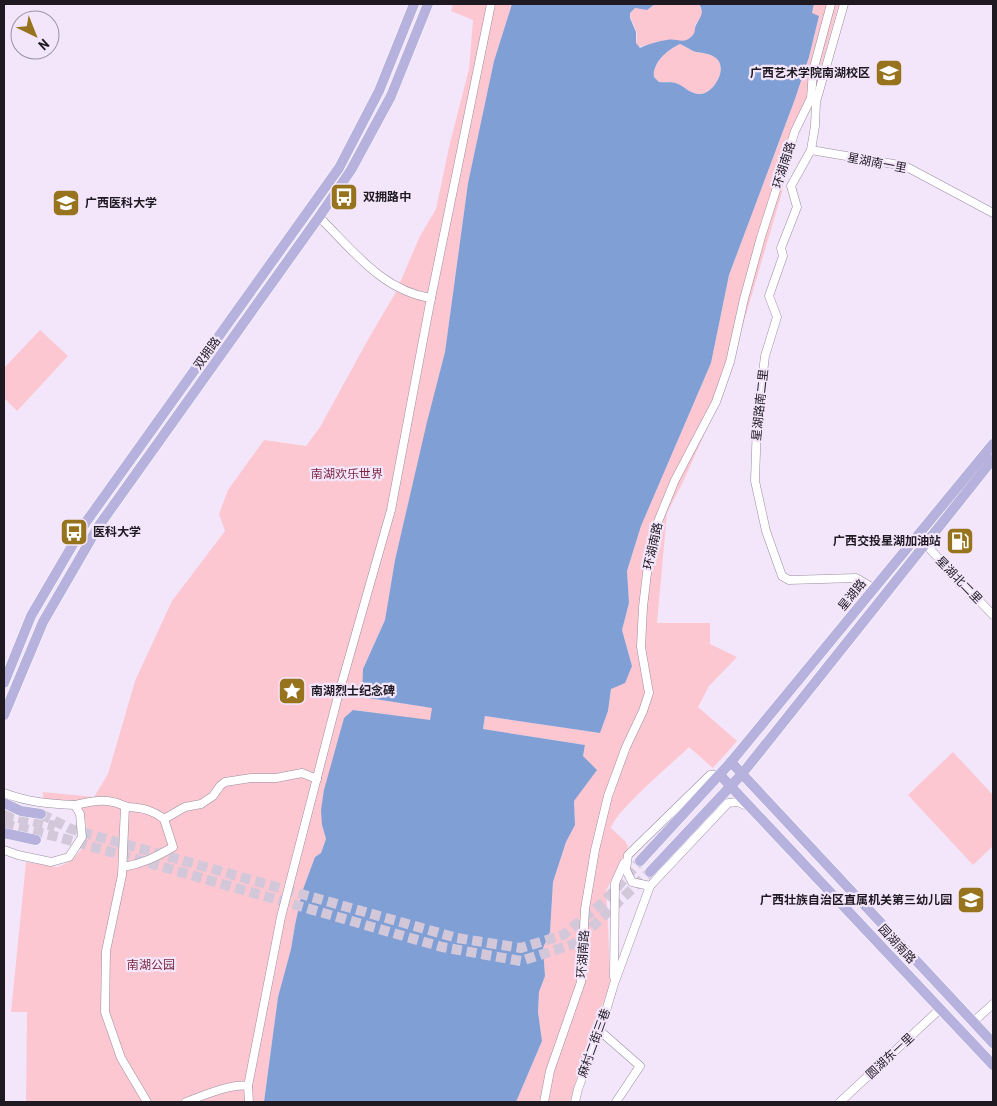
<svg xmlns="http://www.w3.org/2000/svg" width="997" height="1106" font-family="'Roboto Condensed','Noto Sans SC',sans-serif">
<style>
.green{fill:#fcc7d1}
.water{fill:#7f9fd5;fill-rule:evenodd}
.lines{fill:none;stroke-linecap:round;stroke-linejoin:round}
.major-tunnel{stroke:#d3c7da;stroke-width:10;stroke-dasharray:10 5;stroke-linecap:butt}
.minor-casing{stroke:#998da0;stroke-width:9}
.major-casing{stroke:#fff;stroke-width:11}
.minor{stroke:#fff;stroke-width:8}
.major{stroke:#b6b2dd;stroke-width:10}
.labels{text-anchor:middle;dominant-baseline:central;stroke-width:4.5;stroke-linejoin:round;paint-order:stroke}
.poi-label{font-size:12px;font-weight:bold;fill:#1f1a22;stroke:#f3e6fb;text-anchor:start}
.street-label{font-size:12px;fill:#1f1a22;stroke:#f3e6fb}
.park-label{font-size:12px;fill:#7b2841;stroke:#f3e6fb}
</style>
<rect width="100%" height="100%" fill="#f3e6fb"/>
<g class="green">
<polygon points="453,4 512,4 494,61 468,183 445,352 395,560 385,620 363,669 363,697 433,708 430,721 354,710 322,825 326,839 321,853 315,857 302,892 295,925 291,949 278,997 264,1102 26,1102 27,1012 11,1012 26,862 57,867 71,861 81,850 88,833 83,811 43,799 43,792 94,797 108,774 135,681 172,601 225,531 219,514 228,490 264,440 306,446 320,427 370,336 396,292 419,238 436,209 450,143 469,69 473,20 451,11"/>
<path d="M655,4H699L702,11V16L695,25V33L689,39L684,42H660L638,47C635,42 637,40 637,34C636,27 630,21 630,13L635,8L647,10Z"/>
<path d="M814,4H839L817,81L814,101L797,132L783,174V189L732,362L716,408L683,482L667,513L657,623H710V644L737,657L709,686L698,707L737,741L713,768L689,747C674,762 615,811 611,828L626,842L628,847L606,891L608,924L610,985L585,1050L570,1102H516L542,1041L538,1012L539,992L545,976L543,948L550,932L553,882L566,842L575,825L574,801L585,745L483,729L485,716L600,733L608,711L611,689L632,666L622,630L629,603L627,571L641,526L711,363L729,275L795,99L809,57L819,16L812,14Z"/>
<path d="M680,44C686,46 691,51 697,52C705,54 712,53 718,60C727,72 712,95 699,94C691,94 685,87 678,84C672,81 665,83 659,82L654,77C652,63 668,49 680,44Z"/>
<polygon points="40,330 68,356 17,411 4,398 4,368"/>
<polygon points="953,752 993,795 993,846 973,865 908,795"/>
</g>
<path class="water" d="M512,4H655L647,10L635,8L630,13V18L636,32V43L640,48C648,44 659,41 667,40C677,38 684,45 692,36C696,32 694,29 696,25C700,17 705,13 699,4H814L812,13L819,16L809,57L795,99L729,275L711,363L641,526L627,571L629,603L622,630L632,666L625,683L611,689L608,711L600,733L485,716L483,729L585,745L583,756L597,770L574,801L575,825L566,842L553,882L550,932L543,948L545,976L539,992L538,1012L542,1041L516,1102H264L278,997L291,949L295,925L302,892L315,857L321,853L326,839L322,825L321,810L324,790L344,718L353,710L430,720L432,708L362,697L363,669L385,620L395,560L427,422L445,352L468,183L494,61ZM680,44C685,46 689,49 693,51C702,54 711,52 718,60C727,72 712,95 699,94C691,94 685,87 678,84C672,81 665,83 659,82L654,77C652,63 668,49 680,44Z"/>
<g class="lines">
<g class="major-tunnel">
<polyline points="41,814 71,829 457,938 521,948 563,935 605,901 640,861"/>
<polyline points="4,815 55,826"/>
<polyline points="4,824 62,838 442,947 521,961 574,944 650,872"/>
</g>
<g class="minor-casing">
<g id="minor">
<polyline points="844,4 816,102 815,126 811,150 791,186 797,207 781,248 783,256 769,296 777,317 765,356 757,422 755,481 766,531 782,576 789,580 856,578 873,588"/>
<polyline points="811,150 905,166 993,213"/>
<path d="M319,217C352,249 382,291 431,298"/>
<polyline points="925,544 993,615"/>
<polyline points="720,775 710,775 628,855 626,870 632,882 650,886 728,803 738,802 747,806"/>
<path d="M4,793C27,802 50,804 75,805L80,814L82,837L69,857L51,862L18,855L4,850"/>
<path d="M75,805C88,802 100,799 113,802C119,803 123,806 128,807C143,808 152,810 164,819L185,807L201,804L213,796L220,786L225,782L251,778H276L302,773L317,779"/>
<polyline points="125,807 122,875 106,951 105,1012 121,1058 147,1102"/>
<path d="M123,867C142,864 156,857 173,847L164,819"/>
<polyline points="614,977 615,883 624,863"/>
<polyline points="973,1022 993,1004"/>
<polyline points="600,1031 640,1066 616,1102"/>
<path d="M186,1102C202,1096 232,1083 248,1086"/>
<polyline points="249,1102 248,1086 281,917 337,700 391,510 430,303 491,4"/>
<polyline points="544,1102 550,1071 581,982 585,909 595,850 608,796 626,747 643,711 649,693 641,647 643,607 649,556 657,524 675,480 716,402 730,362 744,299 761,237 795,131 811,98 813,71 831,4"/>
<polyline points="575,1102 578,1089 600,1031 614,984 650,886"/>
<polyline points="840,1102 940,1009"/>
</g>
</g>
<g class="major-casing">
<g id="major">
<polyline points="4,683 31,616 86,522 339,168 379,91 414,4"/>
<polyline points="4,715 43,622 98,527 319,217 351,170 391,96 428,4"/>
<polyline points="731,762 993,1043"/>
<polyline points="720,775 993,1065"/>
<polyline points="4,803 21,811 41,814"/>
<polyline points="4,833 36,840"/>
<polyline points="640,861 731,762 993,444"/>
<polyline points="650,872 742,774 993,459"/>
</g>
</g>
<use href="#minor" class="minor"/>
<use href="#major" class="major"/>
</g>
<defs>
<g id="university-square" transform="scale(1.4375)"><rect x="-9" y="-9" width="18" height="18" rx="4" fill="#97731d" stroke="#f3e6fb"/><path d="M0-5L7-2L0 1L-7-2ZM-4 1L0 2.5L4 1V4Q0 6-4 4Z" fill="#fff"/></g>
<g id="bus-square" transform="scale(1.4375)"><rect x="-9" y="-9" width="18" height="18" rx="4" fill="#97731d" stroke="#f3e6fb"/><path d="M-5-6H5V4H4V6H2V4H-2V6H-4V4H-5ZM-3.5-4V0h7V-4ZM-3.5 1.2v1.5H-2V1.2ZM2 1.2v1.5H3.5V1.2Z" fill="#fff"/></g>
<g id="fuel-square" transform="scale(1.4375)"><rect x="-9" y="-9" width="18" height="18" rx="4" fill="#97731d" stroke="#f3e6fb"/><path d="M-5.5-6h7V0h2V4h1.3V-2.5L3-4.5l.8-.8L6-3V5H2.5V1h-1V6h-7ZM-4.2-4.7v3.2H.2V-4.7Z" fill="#fff"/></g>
<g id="sight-square" transform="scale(1.4375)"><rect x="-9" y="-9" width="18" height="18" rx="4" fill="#97731d" stroke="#f3e6fb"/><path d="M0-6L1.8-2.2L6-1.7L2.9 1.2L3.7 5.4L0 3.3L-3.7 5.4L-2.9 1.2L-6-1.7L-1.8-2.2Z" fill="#fff"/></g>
<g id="school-square" transform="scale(1.4375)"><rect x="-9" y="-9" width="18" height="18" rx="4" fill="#97731d" stroke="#f3e6fb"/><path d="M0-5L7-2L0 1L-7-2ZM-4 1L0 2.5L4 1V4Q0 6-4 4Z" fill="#fff"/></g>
</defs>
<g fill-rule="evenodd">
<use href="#university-square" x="889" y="73"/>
<use href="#bus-square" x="344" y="197"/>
<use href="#university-square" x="66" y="203"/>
<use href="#bus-square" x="74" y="532"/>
<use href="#fuel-square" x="960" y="541"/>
<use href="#sight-square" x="292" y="691"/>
<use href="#school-square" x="971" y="900"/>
</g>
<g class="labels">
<g class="poi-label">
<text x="870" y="73" text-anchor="end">广西艺术学院南湖校区</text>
<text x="363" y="197">双拥路中</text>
<text x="85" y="203">广西医科大学</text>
<text x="93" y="532">医科大学</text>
<text x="941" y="541" text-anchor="end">广西交投星湖加油站</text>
<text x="311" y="691">南湖烈士纪念碑</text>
<text x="952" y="900" text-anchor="end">广西壮族自治区直属机关第三幼儿园</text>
</g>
<g class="street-label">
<text transform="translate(877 163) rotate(11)">星湖南一里</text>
<text transform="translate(784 165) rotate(-72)">环湖南路</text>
<text transform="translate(207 353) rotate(-54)">双拥路</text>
<text transform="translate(760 405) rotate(-84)">星湖路南二里</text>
<text transform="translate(653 546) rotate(-77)">环湖南路</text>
<text transform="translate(959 580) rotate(46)">星湖北二里</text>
<text transform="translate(852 595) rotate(-51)">星湖路</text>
<text transform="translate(897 944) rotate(47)">园湖南路</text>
<text transform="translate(583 954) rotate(-86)">环湖南路</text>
<text transform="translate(594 1043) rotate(-70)">麻村二街三巷</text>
<text transform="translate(890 1056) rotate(-43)">圆湖东一里</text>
</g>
<g class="park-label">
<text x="347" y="474">南湖欢乐世界</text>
<text x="151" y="965">南湖公园</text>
</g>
</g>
<rect width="997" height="1106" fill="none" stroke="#1f1a22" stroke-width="10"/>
<g transform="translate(35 35) rotate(137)"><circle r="24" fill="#f3e6fb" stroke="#9e94a4"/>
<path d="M0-4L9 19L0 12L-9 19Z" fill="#97731d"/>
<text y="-8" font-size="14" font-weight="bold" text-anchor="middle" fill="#1f1a22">N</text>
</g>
</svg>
